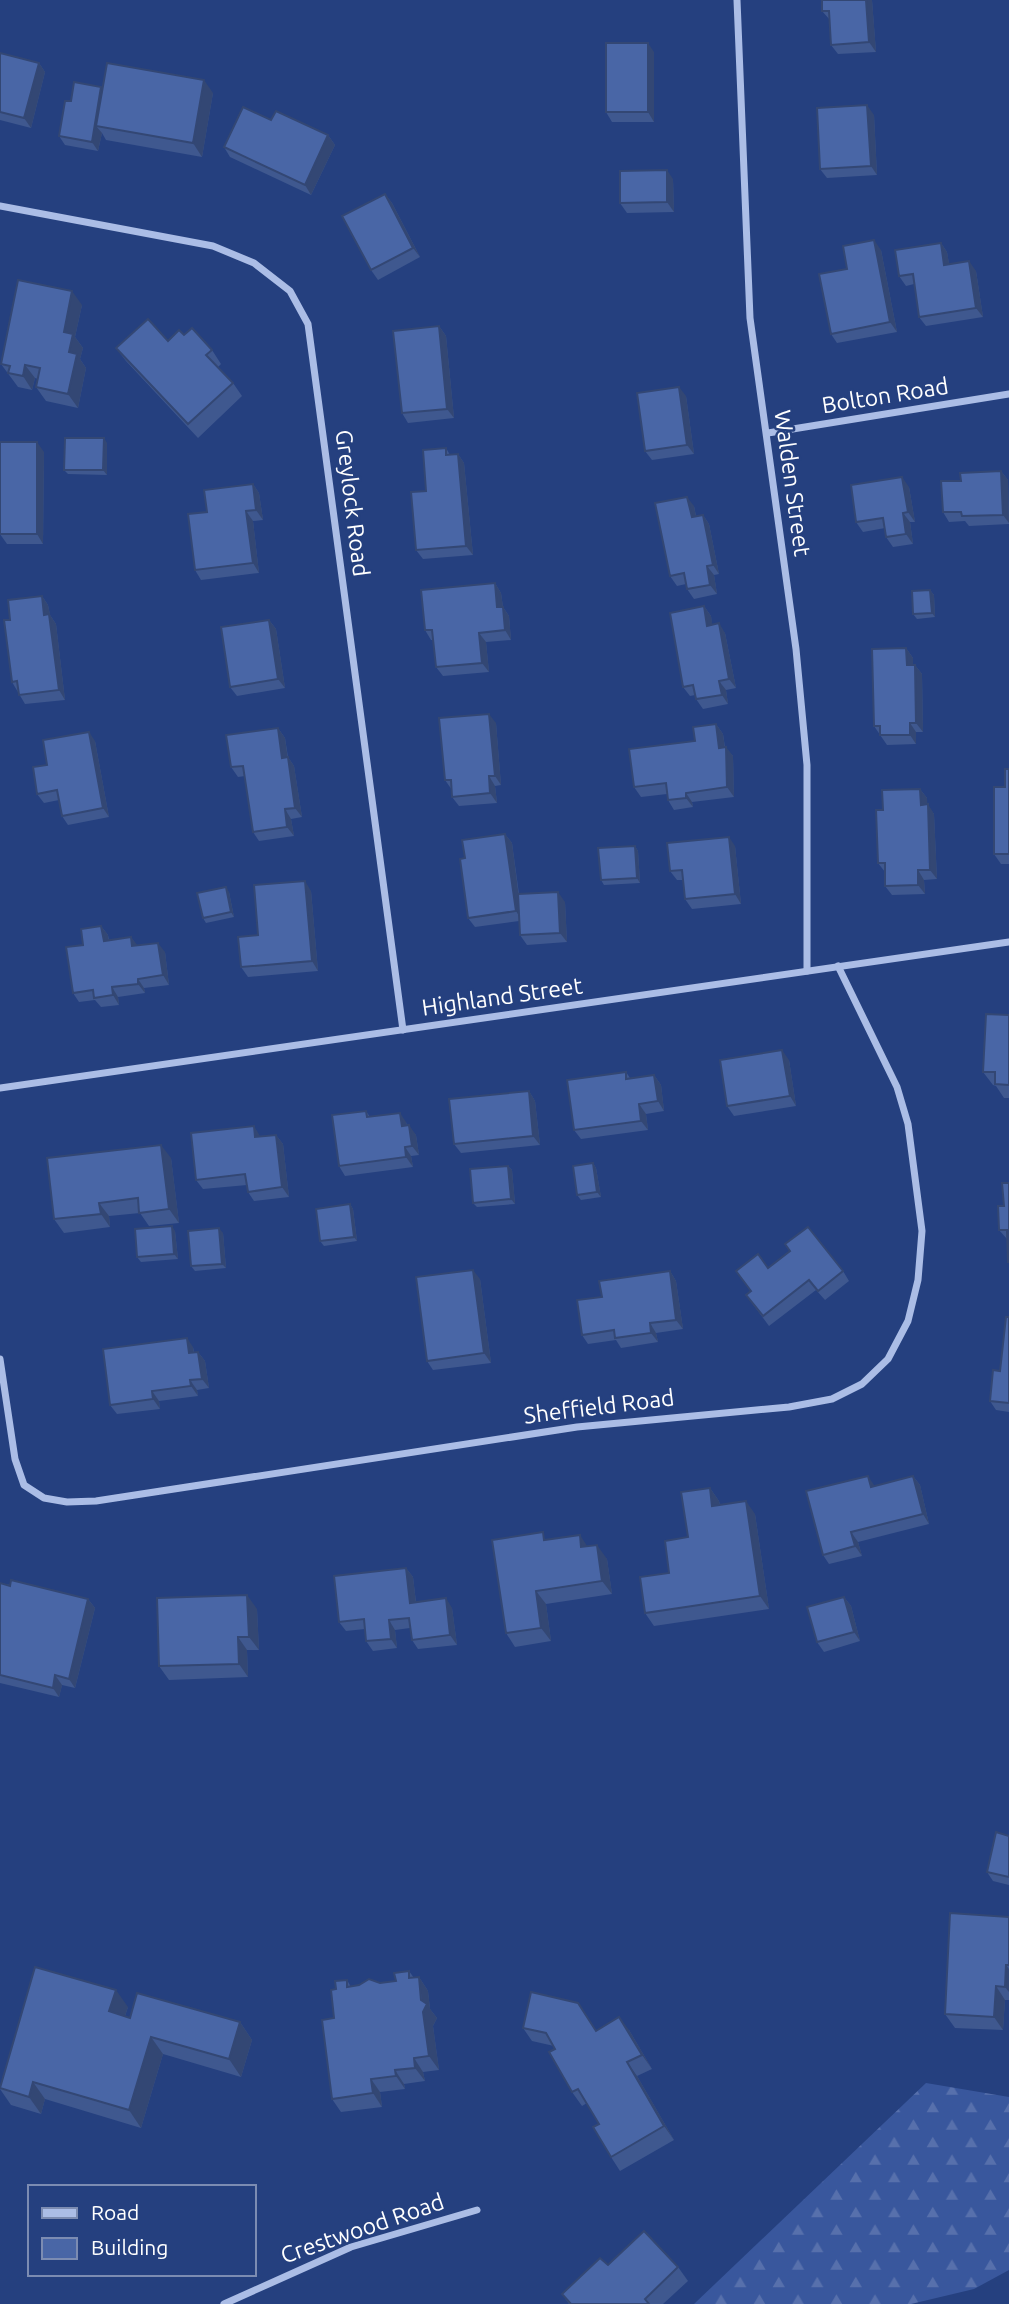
<svg xmlns="http://www.w3.org/2000/svg" width="1009" height="2304" font-family="Ubuntu,sans-serif">
<style>
.forest{fill:url(#forest-firs)}
.lines{fill:none;stroke-linecap:round;stroke-linejoin:round}
.street{stroke:#abbde6;stroke-width:7}
.wall{fill:#3f588f}
.shaded-wall{fill:#334774}
.building{fill:#4966a6;stroke:#334774;stroke-width:2}
.labels{text-anchor:middle;dominant-baseline:central;stroke-width:5;stroke-linejoin:round;paint-order:stroke}
.street-label{font-size:23px;fill:#fff;stroke:#25407f}
</style>
<defs>
<pattern id="forest-firs" width="22" height="20" patternUnits="userSpaceOnUse" patternTransform="scale(1.75)"><rect width="22" height="20" fill="#39579d"/><path d="M5 1l3.5 6h-7zM16 11l3.5 6h-7z" fill="#5770ac"/></pattern>
</defs>
<rect width="100%" height="100%" fill="#25407f"/>
<polygon class="forest" points="926,2083 1009,2097 1009,2270 974,2289 911,2304 694,2304"/>
<g class="lines">
<g class="street">
<polyline points="737,0 750,318 796,649 807,765 807,971"/>
<polyline points="0,206 213,246 254,263 290,291 308,324 403,1030"/>
<polyline points="768,433 1009,394"/>
<polyline points="0,1088 1009,942"/>
<polyline points="0,1359 15,1459 24,1485 44,1498 67,1502 96,1501 577,1427 789,1407 832,1399 862,1384 888,1359 908,1321 918,1280 922,1231 908,1124 897,1087 838,966"/>
<polyline points="224,2304 351,2247 477,2210"/>
</g>
</g>
<g class="wall">
<polygon points="822,0 872,0 876,52 838,54 831,45 830,20 822,11"/>
<polygon points="654,52 654,122 612,122 606,112"/>
<polygon points="0,53 39,63 45,72 31,128 0,120"/>
<polygon points="103,89 213,93 202,157 106,140 102,133 98,151 65,145 59,136 71,101"/>
<polygon points="874,115 877,175 827,178 820,169"/>
<polygon points="328,135 335,145 311,195 230,157 224,147"/>
<polygon points="673,179 674,212 627,213 620,203"/>
<polygon points="385,194 392,203 420,257 378,280 371,270"/>
<polygon points="941,243 947,252 949,264 976,271 983,317 926,326 919,317 914,284 906,286 899,276"/>
<polygon points="881,250 897,332 837,343 831,334 847,269"/>
<polygon points="82,305 75,337 83,348 80,359 86,368 78,408 46,401 36,387 38,379 35,378 32,390 18,387 1,364"/>
<polygon points="439,326 446,336 454,418 408,423 402,413"/>
<polygon points="184,335 212,350 221,364 218,367 233,383 242,396 198,438 126,361 116,348 168,341"/>
<polygon points="686,396 694,454 652,460 645,451"/>
<polygon points="107,443 107,475 68,474 64,470"/>
<polygon points="446,448 450,455 458,454 464,463 473,555 423,559 416,550 426,491"/>
<polygon points="44,452 43,544 7,544 0,534"/>
<polygon points="1001,471 1008,480 1009,524 969,526 965,521 949,522 943,512 961,481"/>
<polygon points="253,484 259,493 263,520 253,521 259,573 201,580 195,570 207,512"/>
<polygon points="909,487 915,522 910,522 913,544 893,547 886,537 885,528 863,532 856,522"/>
<polygon points="694,506 696,516 703,515 709,524 719,574 714,575 717,594 694,599 687,589 686,584 677,586 670,576"/>
<polygon points="495,583 501,593 503,607 509,616 511,640 486,642 489,672 443,676 436,667 433,640 431,640 425,630"/>
<polygon points="930,590 934,595 935,617 917,619 913,614"/>
<polygon points="42,596 48,605 50,615 56,624 65,700 25,704 12,682 10,620"/>
<polygon points="704,606 711,616 712,625 725,633 736,688 726,690 728,704 703,709 696,699 695,695 690,696 683,687"/>
<polygon points="269,620 276,629 285,688 237,696 230,687"/>
<polygon points="906,648 913,658 913,665 915,665 922,674 923,732 916,732 916,744 887,745 874,726"/>
<polygon points="496,723 501,785 495,786 497,803 459,806 452,797 452,790 445,780"/>
<polygon points="716,724 723,734 725,747 733,756 734,797 692,802 693,807 674,810 668,800 667,794 641,797 634,787"/>
<polygon points="278,728 285,738 288,757 294,766 302,817 291,819 294,836 259,841 253,832 245,776 238,777 231,767"/>
<polygon points="95,741 109,817 68,825 62,816 59,800 44,803 37,794 47,765"/>
<polygon points="1009,769 1009,864 1001,864 994,854"/>
<polygon points="920,789 927,798 927,805 934,814 937,879 924,880 925,894 892,895 885,886 885,872 878,863 883,810"/>
<polygon points="505,834 512,843 519,894 565,902 567,942 527,945 520,935 519,921 475,927 468,918 465,858"/>
<polygon points="635,846 638,851 640,883 604,885 601,880"/>
<polygon points="735,846 741,904 692,909 685,899 683,880 677,880 670,871"/>
<polygon points="311,891 318,971 248,977 241,967 258,935"/>
<polygon points="229,892 234,917 206,923 203,918"/>
<polygon points="101,926 108,935 109,940 131,937 137,946 165,952 169,985 144,988 145,993 118,997 119,1005 101,1007 95,1000 79,1002 73,993 83,945"/>
<polygon points="1009,1015 1009,1098 1004,1098 996,1086 993,1085 983,1072"/>
<polygon points="789,1060 796,1106 734,1116 727,1106"/>
<polygon points="626,1072 630,1078 654,1075 661,1085 664,1111 646,1114 648,1130 581,1139 574,1130"/>
<polygon points="529,1091 535,1101 540,1145 461,1153 454,1144"/>
<polygon points="366,1111 370,1117 406,1122 407,1126 416,1135 419,1155 411,1156 413,1167 345,1176 339,1166"/>
<polygon points="276,1135 283,1144 289,1197 254,1201 248,1192 247,1185 203,1189 196,1180 260,1136"/>
<polygon points="171,1158 179,1223 149,1226 140,1213 109,1216 110,1227 64,1233 54,1219"/>
<polygon points="593,1163 596,1168 601,1197 581,1200 577,1195"/>
<polygon points="508,1166 512,1170 515,1204 477,1207 473,1203"/>
<polygon points="1009,1183 1009,1264 1007,1239 999,1230"/>
<polygon points="350,1204 353,1209 357,1241 324,1246 320,1241"/>
<polygon points="175,1231 178,1259 141,1262 137,1257"/>
<polygon points="223,1233 226,1268 195,1271 191,1266"/>
<polygon points="790,1251 843,1271 849,1281 825,1300 816,1290 769,1326 746,1295 751,1292 736,1271 768,1268"/>
<polygon points="670,1271 676,1281 683,1329 656,1333 658,1342 621,1348 616,1340 588,1344 582,1335 602,1297"/>
<polygon points="480,1279 491,1363 433,1370 427,1361"/>
<polygon points="1009,1317 1009,1412 996,1410 990,1401 1000,1371"/>
<polygon points="193,1347 194,1352 198,1352 205,1361 209,1388 197,1390 198,1396 159,1401 160,1409 117,1414 110,1405"/>
<polygon points="913,1476 920,1485 929,1524 858,1542 862,1556 829,1564 823,1555 874,1486"/>
<polygon points="710,1488 719,1501 720,1505 755,1514 769,1609 654,1626 645,1613 669,1573 688,1537"/>
<polygon points="548,1540 588,1547 607,1559 612,1594 546,1604 551,1641 515,1647 506,1633"/>
<polygon points="406,1568 413,1577 416,1602 452,1608 457,1645 418,1649 412,1640 410,1628 395,1630 397,1648 373,1651 366,1641 365,1629 346,1631 339,1622"/>
<polygon points="0,1583 88,1599 95,1608 75,1688 62,1685 59,1697 0,1683"/>
<polygon points="844,1597 851,1606 860,1641 824,1652 817,1642"/>
<polygon points="257,1609 259,1650 247,1650 248,1677 169,1680 159,1666"/>
<polygon points="1009,1836 1009,1885 993,1881 987,1872"/>
<polygon points="1009,1917 1009,2000 1005,2000 1003,2030 955,2028 945,2014"/>
<polygon points="409,1971 414,1978 419,1977 428,1991 430,2009 437,2018 433,2026 439,2070 423,2072 425,2081 404,2084 405,2089 380,2092 382,2107 341,2112 332,2099 336,1989 347,1980 351,1987 396,1981"/>
<polygon points="578,2003 596,2031 629,2030 652,2069 637,2076 674,2140 620,2171 611,2157 599,2124 587,2103 582,2106 572,2092 554,2046 532,2041 523,2028"/>
<polygon points="128,2007 125,2016 130,2018 240,2022 252,2040 241,2077 163,2054 141,2128 45,2099 41,2114 11,2105 0,2089 0,2086"/>
<polygon points="608,2265 678,2267 688,2281 663,2304 569,2304 562,2294"/>
</g>
<g class="shaded-wall">
<polygon points="866,0 872,0 876,52 869,42"/>
<polygon points="648,43 654,52 654,122 648,112"/>
<polygon points="39,63 45,72 31,128 24,118"/>
<polygon points="204,80 213,93 202,157 193,143"/>
<polygon points="101,87 108,97 96,126 102,133 98,151 92,142"/>
<polygon points="867,105 874,115 877,175 871,166"/>
<polygon points="328,135 335,145 311,195 305,185"/>
<polygon points="667,170 673,179 674,212 667,202"/>
<polygon points="385,194 392,203 420,257 413,248"/>
<polygon points="874,240 881,250 897,332 890,322"/>
<polygon points="941,243 947,252 951,274 944,265"/>
<polygon points="969,261 976,271 983,317 976,308"/>
<polygon points="72,291 82,305 75,337 83,348 80,359 86,368 78,408 68,394 69,352 64,332"/>
<polygon points="439,326 446,336 454,418 447,409"/>
<polygon points="25,365 35,378 32,390 23,376"/>
<polygon points="679,387 686,396 694,454 687,445"/>
<polygon points="104,438 107,443 107,475 103,470"/>
<polygon points="37,442 44,452 43,544 37,534"/>
<polygon points="458,454 464,463 473,555 466,546"/>
<polygon points="1001,471 1008,480 1009,523 1003,515"/>
<polygon points="902,477 909,487 915,522 908,512"/>
<polygon points="253,484 259,493 263,520 256,510"/>
<polygon points="687,497 694,506 698,527 692,517"/>
<polygon points="246,511 253,521 259,573 253,563"/>
<polygon points="903,513 910,522 913,544 906,534"/>
<polygon points="703,515 709,524 719,574 713,565"/>
<polygon points="707,566 714,575 717,594 710,585"/>
<polygon points="495,583 501,593 503,607 509,616 511,640 505,630 497,607"/>
<polygon points="930,590 934,595 935,617 932,613"/>
<polygon points="42,596 48,605 50,615 56,624 65,700 59,690 44,615"/>
<polygon points="704,606 711,616 714,635 707,626"/>
<polygon points="269,620 276,629 285,688 278,679"/>
<polygon points="719,623 725,633 736,688 729,679"/>
<polygon points="479,633 486,642 489,672 482,663"/>
<polygon points="906,648 913,658 913,675 907,665"/>
<polygon points="915,665 922,674 923,732 916,723"/>
<polygon points="719,681 726,690 728,704 722,695"/>
<polygon points="489,714 496,723 501,785 495,776"/>
<polygon points="910,723 916,732 916,744 910,735"/>
<polygon points="716,724 723,734 726,757 719,748"/>
<polygon points="278,728 285,738 289,767 282,758"/>
<polygon points="89,732 95,741 109,817 103,808"/>
<polygon points="726,747 733,756 734,797 727,787"/>
<polygon points="288,757 294,766 302,817 295,808"/>
<polygon points="489,776 495,786 497,803 490,793"/>
<polygon points="920,789 927,798 928,815 921,805"/>
<polygon points="686,793 692,802 693,807 686,798"/>
<polygon points="928,804 934,814 937,879 930,870"/>
<polygon points="285,809 291,819 294,836 287,827"/>
<polygon points="505,834 512,843 522,921 516,911"/>
<polygon points="729,837 735,846 741,904 735,894"/>
<polygon points="635,846 638,851 640,883 637,878"/>
<polygon points="918,870 924,880 925,894 918,885"/>
<polygon points="305,881 311,891 318,971 312,961"/>
<polygon points="226,887 229,892 234,917 231,912"/>
<polygon points="558,892 565,902 567,942 560,933"/>
<polygon points="101,926 108,935 110,951 104,941"/>
<polygon points="131,937 138,946 132,946"/>
<polygon points="158,943 165,952 169,985 163,975"/>
<polygon points="138,979 144,988 145,993 138,984"/>
<polygon points="112,987 118,997 119,1005 113,995"/>
<polygon points="782,1050 789,1060 796,1106 790,1096"/>
<polygon points="654,1075 661,1085 664,1111 658,1101"/>
<polygon points="529,1091 535,1101 540,1145 533,1136"/>
<polygon points="639,1104 646,1114 648,1130 641,1121"/>
<polygon points="400,1113 406,1122 408,1136 402,1126"/>
<polygon points="409,1125 416,1135 419,1155 412,1146"/>
<polygon points="254,1126 260,1136 255,1137"/>
<polygon points="276,1135 283,1144 289,1197 282,1187"/>
<polygon points="161,1145 171,1158 179,1223 169,1209"/>
<polygon points="405,1147 411,1156 413,1167 406,1157"/>
<polygon points="593,1163 596,1168 601,1197 597,1192"/>
<polygon points="508,1166 512,1170 515,1204 511,1199"/>
<polygon points="99,1203 109,1216 110,1227 101,1214"/>
<polygon points="350,1204 353,1209 357,1241 354,1237"/>
<polygon points="172,1226 175,1231 178,1259 174,1254"/>
<polygon points="219,1228 223,1233 226,1268 222,1264"/>
<polygon points="473,1270 480,1279 491,1363 484,1353"/>
<polygon points="670,1271 676,1281 683,1329 676,1320"/>
<polygon points="650,1323 656,1333 658,1342 651,1333"/>
<polygon points="187,1338 193,1347 195,1363 189,1353"/>
<polygon points="198,1352 205,1361 209,1388 202,1379"/>
<polygon points="190,1380 197,1390 198,1396 191,1386"/>
<polygon points="152,1391 159,1401 160,1409 153,1399"/>
<polygon points="868,1476 874,1485 877,1497 871,1487"/>
<polygon points="913,1476 920,1485 929,1524 923,1514"/>
<polygon points="710,1488 719,1501 722,1519 712,1506"/>
<polygon points="746,1501 755,1514 769,1609 760,1596"/>
<polygon points="851,1532 858,1542 862,1556 855,1546"/>
<polygon points="580,1535 589,1549 581,1547"/>
<polygon points="597,1545 607,1559 612,1594 602,1581"/>
<polygon points="406,1568 413,1577 417,1612 410,1603"/>
<polygon points="536,1591 546,1604 551,1641 541,1628"/>
<polygon points="247,1595 257,1609 259,1650 249,1637"/>
<polygon points="844,1597 851,1606 860,1641 854,1632"/>
<polygon points="446,1598 452,1608 457,1645 450,1635"/>
<polygon points="88,1599 95,1608 75,1688 69,1679"/>
<polygon points="389,1620 395,1630 397,1648 391,1639"/>
<polygon points="238,1637 247,1650 248,1677 239,1664"/>
<polygon points="55,1675 62,1685 59,1697 53,1688"/>
<polygon points="1006,1965 1009,1969 1009,1992 1005,1987"/>
<polygon points="419,1977 428,1991 430,2009 437,2018 433,2026 439,2070 429,2056"/>
<polygon points="996,1986 1005,2000 1003,2030 994,2017"/>
<polygon points="116,1990 128,2007 121,2028 109,2011"/>
<polygon points="619,2017 629,2030 652,2069 642,2055"/>
<polygon points="240,2022 252,2040 241,2077 229,2059"/>
<polygon points="151,2037 163,2054 141,2128 129,2110"/>
<polygon points="414,2058 423,2072 425,2081 415,2068"/>
<polygon points="627,2062 637,2076 674,2140 664,2126"/>
<polygon points="395,2070 404,2084 405,2089 396,2076"/>
<polygon points="371,2079 380,2092 382,2107 373,2093"/>
<polygon points="33,2082 45,2099 41,2114 29,2097"/>
</g>
<g class="building">
<polygon points="822,0 866,0 869,42 831,45 829,11 822,11"/>
<rect x="606" y="43" width="42" height="69"/>
<polygon points="0,53 39,63 24,118 0,112"/>
<polygon points="107,63 204,80 193,143 96,126"/>
<polygon points="74,82 101,87 92,142 59,136 65,101 71,101"/>
<polygon points="867,105 871,166 820,169 817,108"/>
<polygon points="243,107 271,120 276,111 328,135 305,185 224,147"/>
<polygon points="667,170 667,202 620,203 620,171"/>
<polygon points="385,194 413,248 371,270 342,216"/>
<polygon points="874,240 890,322 831,334 819,274 847,269 843,246"/>
<polygon points="941,243 944,265 969,261 976,308 919,317 913,274 899,276 895,250"/>
<polygon points="18,280 72,291 64,332 73,334 69,352 77,354 68,394 36,387 40,368 25,365 23,376 8,373 10,366 1,364"/>
<polygon points="148,319 168,341 179,330 184,335 192,328 212,350 206,355 233,383 188,424 116,348"/>
<polygon points="439,326 447,409 402,413 393,331"/>
<polygon points="679,387 687,445 645,451 637,393"/>
<polygon points="65,438 104,438 103,470 64,470"/>
<rect x="0" y="442" width="37" height="92"/>
<polygon points="446,448 446,455 458,454 466,546 416,550 411,492 426,491 423,450"/>
<polygon points="1001,471 1003,515 962,516 961,512 943,512 941,481 961,481 960,473"/>
<polygon points="902,477 908,512 903,513 906,534 886,537 883,518 856,522 851,485"/>
<polygon points="253,484 256,510 246,511 253,563 195,570 188,514 207,512 204,490"/>
<polygon points="687,497 692,517 703,515 713,565 707,566 710,585 687,589 684,573 670,576 655,503"/>
<polygon points="495,583 497,607 503,607 505,630 479,633 482,663 436,667 432,630 425,630 421,590"/>
<polygon points="930,590 932,613 913,614 912,591"/>
<polygon points="42,596 44,615 49,614 59,690 19,695 17,681 12,682 4,620 10,620 8,600"/>
<polygon points="704,606 707,626 719,623 729,679 719,681 722,695 696,699 693,685 683,687 670,613"/>
<polygon points="269,620 278,679 230,687 221,627"/>
<polygon points="906,648 907,665 915,665 916,723 910,723 910,735 880,735 880,726 874,726 872,649"/>
<polygon points="489,714 495,776 489,776 490,793 452,797 451,780 445,780 439,718"/>
<polygon points="716,724 719,748 726,747 727,787 686,793 686,798 668,800 666,783 634,787 629,749 695,741 693,727"/>
<polygon points="278,728 282,758 288,757 295,808 285,809 287,827 253,832 243,766 231,767 226,735"/>
<polygon points="89,732 103,808 62,816 57,790 37,794 33,767 47,765 43,740"/>
<polygon points="1005,769 1009,769 1009,854 994,854 994,787 1005,787"/>
<polygon points="920,789 921,805 928,804 930,870 918,870 918,885 885,886 885,863 878,863 876,810 883,810 882,790"/>
<polygon points="505,834 516,911 468,918 460,859 465,858 462,840"/>
<polygon points="729,837 735,894 685,899 682,870 670,871 667,843"/>
<polygon points="635,846 637,878 601,880 598,848"/>
<polygon points="305,881 312,961 241,967 238,937 258,935 254,885"/>
<polygon points="226,887 231,912 203,918 197,893"/>
<polygon points="558,892 560,933 520,935 518,894"/>
<polygon points="101,926 104,941 131,937 132,946 158,943 163,975 138,979 138,984 112,987 113,995 94,998 93,990 73,993 66,947 83,945 81,929"/>
<polygon points="986,1014 1009,1015 1009,1085 995,1084 995,1072 983,1072"/>
<polygon points="782,1050 790,1096 727,1106 720,1060"/>
<polygon points="626,1072 626,1079 654,1075 658,1101 639,1104 641,1121 574,1130 567,1080"/>
<polygon points="529,1091 533,1136 454,1144 449,1099"/>
<polygon points="366,1111 367,1117 400,1113 402,1126 409,1125 412,1146 405,1147 406,1157 339,1166 332,1115"/>
<polygon points="254,1126 255,1137 276,1135 282,1187 248,1192 245,1174 196,1180 191,1133"/>
<polygon points="161,1145 169,1209 139,1213 138,1198 99,1203 101,1214 54,1219 47,1158"/>
<polygon points="593,1163 597,1192 577,1195 573,1166"/>
<polygon points="508,1166 511,1199 473,1203 470,1169"/>
<polygon points="1002,1183 1009,1183 1009,1262 1008,1262 1007,1230 999,1230 998,1206 1004,1206"/>
<polygon points="350,1204 354,1237 320,1241 316,1209"/>
<polygon points="172,1226 174,1254 137,1257 135,1229"/>
<polygon points="808,1227 843,1271 818,1291 809,1280 763,1316 746,1295 751,1291 736,1271 758,1254 768,1268 790,1251 785,1244"/>
<polygon points="219,1228 222,1264 191,1266 188,1231"/>
<polygon points="473,1270 484,1353 427,1361 416,1277"/>
<polygon points="670,1271 676,1320 650,1323 651,1333 615,1338 614,1330 582,1335 577,1300 602,1297 599,1281"/>
<polygon points="1006,1317 1009,1317 1009,1403 990,1401 993,1370 1000,1371"/>
<polygon points="187,1338 189,1353 198,1352 202,1379 190,1380 191,1386 152,1391 153,1399 110,1405 103,1349"/>
<polygon points="868,1476 871,1487 913,1476 923,1514 851,1532 855,1546 823,1555 806,1491"/>
<polygon points="710,1488 712,1506 746,1501 760,1596 645,1613 640,1577 669,1573 665,1541 688,1537 681,1492"/>
<polygon points="543,1532 544,1540 580,1535 581,1547 597,1545 602,1581 536,1591 541,1628 506,1633 492,1540"/>
<polygon points="406,1568 410,1603 446,1598 450,1635 412,1640 409,1618 389,1620 391,1639 366,1641 364,1619 339,1622 334,1576"/>
<polygon points="11,1580 88,1599 69,1679 55,1675 53,1688 0,1675 0,1583 10,1586"/>
<polygon points="247,1595 249,1637 238,1637 239,1664 159,1666 157,1598"/>
<polygon points="844,1597 854,1632 817,1642 807,1607"/>
<polygon points="996,1832 1009,1836 1009,1877 987,1872"/>
<polygon points="950,1913 1009,1917 1009,1965 1006,1965 1005,1987 996,1986 994,2017 945,2014"/>
<polygon points="35,1967 116,1990 109,2011 130,2018 137,1993 240,2022 229,2059 151,2037 129,2110 33,2082 29,2097 0,2088"/>
<polygon points="409,1971 409,1978 419,1977 421,2000 427,2004 423,2012 429,2056 414,2058 415,2068 395,2070 396,2076 371,2079 373,2093 332,2099 322,2020 334,2018 331,1990 336,1989 335,1981 347,1980 347,1987 359,1985 369,1979 380,1983 396,1981 394,1973"/>
<polygon points="531,1992 578,2003 596,2031 619,2017 642,2055 627,2062 664,2126 611,2157 593,2127 599,2124 578,2089 572,2092 549,2052 555,2049 546,2033 523,2028"/>
<polygon points="644,2231 678,2267 645,2299 649,2304 571,2304 562,2294 600,2258 608,2265"/>
</g>
<g class="labels">
<g class="street-label">
<text transform="translate(885 395) rotate(-9)">Bolton Road</text>
<text transform="translate(793 483) rotate(82)">Walden Street</text>
<text transform="translate(353 503) rotate(83)">Greylock Road</text>
<text transform="translate(502 996) rotate(-8)">Highland Street</text>
<text transform="translate(599 1406) rotate(-7)">Sheffield Road</text>
<text transform="translate(362 2228) rotate(-19)">Crestwood Road</text>
</g>
</g>
<rect x="28" y="2185" width="228" height="91" fill="#25407f" stroke="#7c8cb2" stroke-width="2"/>
<rect x="42" y="2208" width="35" height="10" fill="#abbde6" stroke="#7c8cb2" stroke-width="2"/>
<text x="91" y="2220" font-size="21" fill="#ffffff">Road</text>
<rect x="42" y="2238" width="35" height="21" fill="#4966a6" stroke="#7c8cb2" stroke-width="2"/>
<text x="91" y="2255" font-size="21" fill="#ffffff">Building</text>
</svg>
